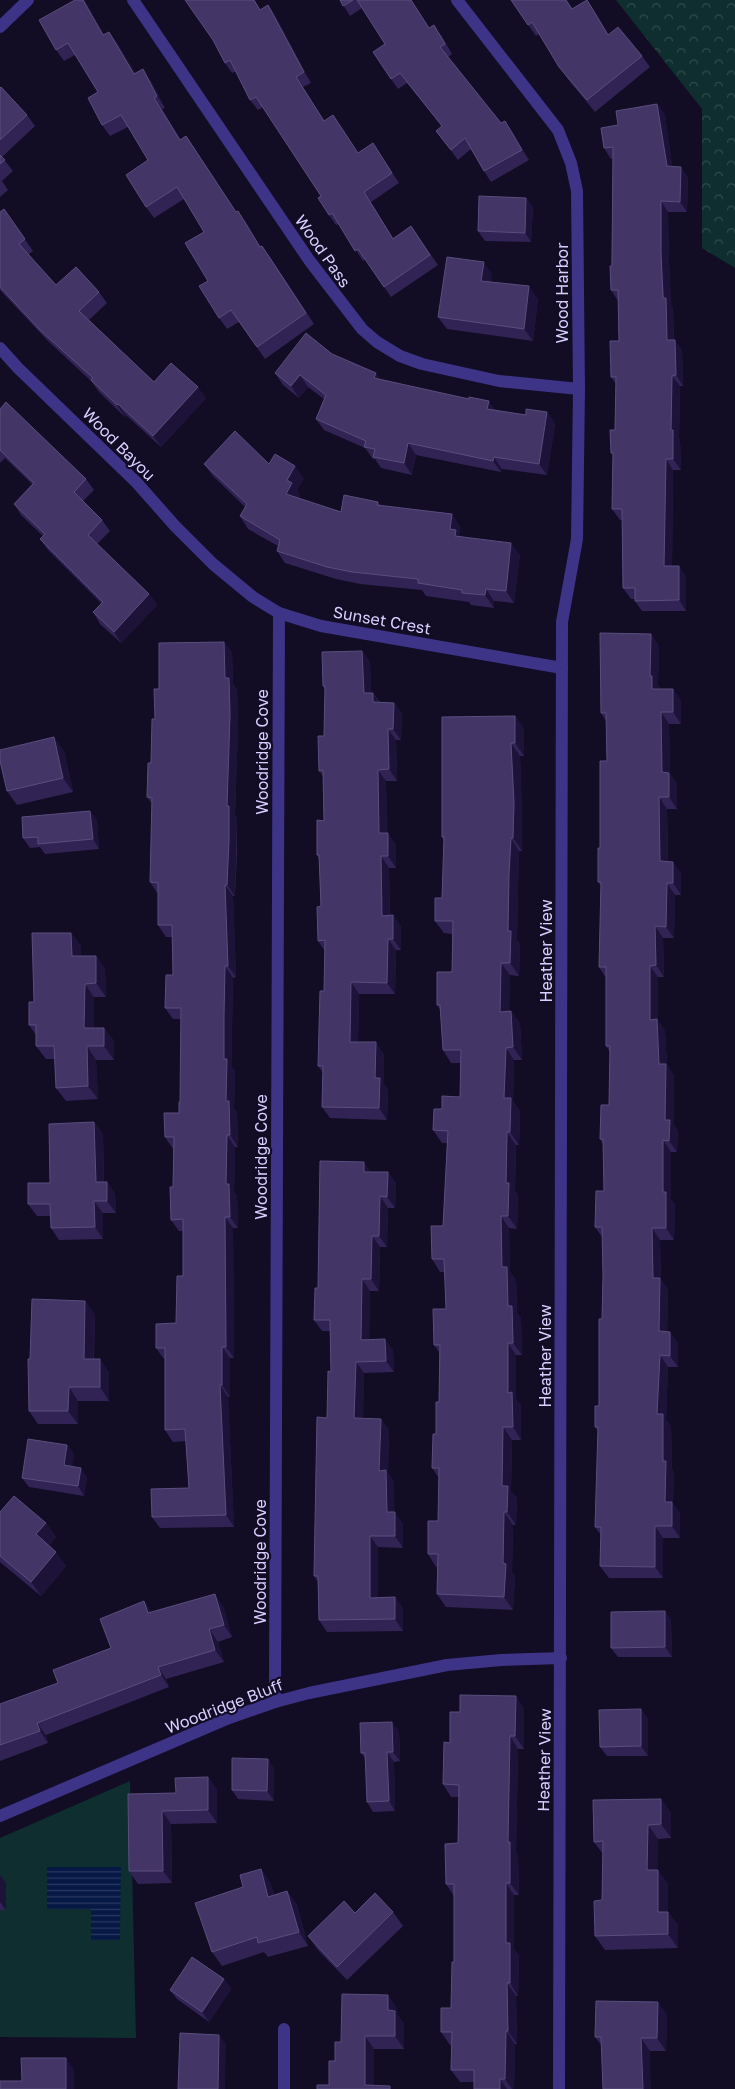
<svg xmlns="http://www.w3.org/2000/svg" width="735" height="2089" font-family="'Golos Text',sans-serif">
<style>
.forest{fill:url(#forest-crowns)}
.park{fill:#0f2e2f}
.water{fill:url(#water-rules)}
.lines{fill:none;stroke-linecap:round;stroke-linejoin:round}
.minor{stroke:#3d3487;stroke-width:12}
.wall{fill:#312454}
.shaded-wall{fill:#1d1339}
.building{fill:#433666;stroke:#5a4e7e}
.labels{text-anchor:middle;dominant-baseline:central;stroke-width:4.5;stroke-linejoin:round;paint-order:stroke}
.street-label{font-size:16px;fill:#d9d0ff;stroke:#120c25}
</style>
<defs>
<pattern id="forest-crowns" width="20" height="18" patternUnits="userSpaceOnUse" patternTransform="scale(1.25)"><rect width="20" height="18" fill="#0f2e2f"/><path d="M2 6a3 3 0 1 1 6 0M12 15a3 3 0 1 1 6 0" fill="none" stroke="#314b4e"/></pattern>
<pattern id="water-rules" width="6" height="5" patternUnits="userSpaceOnUse" patternTransform="scale(1.25)"><rect width="6" height="5" fill="#061844"/><path d="M0 2.5h6" fill="none" stroke="#2a3960"/></pattern>
</defs>
<rect width="100%" height="100%" fill="#120c25"/>
<polygon class="forest" points="616,0 735,0 735,268 702,248 702,109"/>
<polygon class="park" points="130,1781 136,2038 0,2037 0,1838"/>
<polygon class="water" points="47,1867 121,1867 120,1940 91,1940 91,1909 47,1909"/>
<g class="lines">
<g class="minor">
<polyline points="133,0 309,260 362,329 377,342 400,356 422,364 499,381 579,389"/>
<polyline points="457,0 558,130 571,163 577,191 579,389 577,539 562,622 559,2089"/>
<polyline points="0,27 28,0"/>
<polyline points="0,348 18,368 137,483 175,526 213,564 253,597 279,613 321,626 562,668"/>
<polyline points="275,1702 279,613"/>
<polyline points="0,1816 229,1718 275,1702 309,1693 447,1665 501,1660 561,1658"/>
<polyline points="284,2029 284,2089"/>
</g>
</g>
<g class="wall">
<polygon points="75,0 84,0 89,8 104,35 109,32 117,43 135,73 151,81 165,108 162,109 180,140 186,136 236,212 246,222 260,247 270,257 314,324 265,359 239,322 227,329 219,318 208,281 204,232 184,199 154,218 146,207 148,160 128,127 110,136 102,125 98,92 75,55 64,61 56,50"/>
<polygon points="340,0 411,0 429,28 441,35 452,54 448,57 501,123 512,131 529,160 491,182 484,171 471,149 458,160 436,131 442,126 407,83 398,89 391,79 385,44 362,8 350,16"/>
<polygon points="511,0 572,9 587,0 609,35 642,56 650,67 595,112 567,78 539,34 536,36"/>
<polygon points="268,5 275,15 311,83 303,87 324,121 358,153 373,143 399,183 371,202 393,238 411,226 438,265 391,297 365,259 363,261 339,224 336,225 329,215 321,196 263,107 258,110 250,100 236,71 232,73 225,63 213,40"/>
<polygon points="0,88 27,115 35,126 2,157 13,171 2,181 8,190 0,197"/>
<polygon points="657,104 665,115 672,166 688,177 687,212 668,212 669,262 671,305 673,309 674,340 682,350 683,386 680,386 679,438 680,440 681,470 673,470 672,566 679,566 686,577 686,611 642,611 635,601 635,599 631,599 623,588 622,520 620,520 612,509 613,455 611,453 615,430 616,384 611,377 619,341 618,301 611,290 613,158 611,159 604,148 618,125"/>
<polygon points="526,198 533,207 531,242 485,241 478,231"/>
<polygon points="4,209 33,251 28,255 56,285 99,292 107,303 89,320 154,382 206,398 161,447 126,415 125,417 99,392 91,381 48,341 0,290 0,212"/>
<polygon points="492,274 491,282 538,299 533,341 447,329 438,317"/>
<polygon points="332,354 381,380 495,410 526,415 547,412 555,424 547,475 502,469 501,472 416,455 412,475 381,468 375,459 373,459 365,448 324,430 316,419 324,399 308,387 299,398 283,385 275,373"/>
<polygon points="0,409 86,479 94,490 83,501 102,520 110,531 97,544 149,594 157,605 121,643 100,624 93,612 101,603 48,550 40,539 43,536 21,515 14,504 32,484 5,458 0,463"/>
<polygon points="204,464 269,464 304,478 297,490 300,496 299,498 341,512 378,502 380,505 460,526 459,535 460,536 520,555 514,603 494,601 494,608 471,605 469,602 426,596 422,590 360,584 336,579 285,563 277,551 278,546 248,529 240,516 245,507 213,476"/>
<polygon points="651,634 659,646 658,685 660,688 660,689 673,689 681,701 681,724 669,724 670,774 677,784 677,809 667,809 668,861 681,873 681,895 675,895 674,938 663,938 664,977 658,977 658,1021 665,1031 667,1065 674,1076 674,1125 678,1131 677,1152 671,1152 671,1200 675,1204 674,1240 660,1240 661,1280 668,1289 667,1332 678,1343 678,1367 668,1367 666,1419 671,1426 672,1469 674,1473 673,1504 680,1513 680,1538 663,1538 663,1578 609,1578 600,1566 601,1535 595,1527 598,1431 595,1427 599,1406 602,1319 603,1276 602,1237 595,1227 604,1191 603,1144 600,1139 609,1105 610,1052 606,1046 606,978 599,967 601,886 598,882 607,761 606,721 601,713"/>
<polygon points="224,642 232,653 233,684 237,689 238,727 235,815 237,817 237,853 235,896 233,896 236,977 233,978 232,1029 232,1068 235,1071 234,1109 237,1112 238,1147 235,1147 234,1192 237,1196 238,1228 233,1228 234,1358 230,1358 230,1397 228,1397 234,1527 160,1528 152,1517 189,1488 186,1441 173,1442 165,1430 165,1359 164,1359 156,1348 176,1323 183,1276 183,1231 179,1231 171,1220 173,1187 173,1149 165,1137 179,1113 180,1102 181,1019 173,1019 165,1008 173,975 172,937 166,937 158,925 158,894 150,882 152,804 147,797 155,719 159,689"/>
<polygon points="362,651 370,662 371,693 373,693 380,702 394,703 402,714 401,740 396,740 397,781 386,781 387,833 396,845 396,868 389,868 390,915 393,915 401,927 401,950 396,950 395,994 359,994 358,1042 384,1054 384,1084 388,1090 387,1120 330,1118 322,1107 323,1073 318,1066 324,991 325,951 318,941 321,906 319,859 317,855 324,821 323,776 319,771 324,736 325,690 323,686"/>
<polygon points="515,716 524,729 524,756 520,756 522,815 522,851 519,851 518,887 517,940 520,944 519,976 510,975 509,1011 511,1011 520,1024 522,1060 514,1060 513,1101 520,1111 519,1145 516,1145 515,1191 518,1195 517,1229 509,1228 510,1272 516,1280 517,1313 521,1319 522,1355 516,1355 516,1399 521,1405 521,1440 512,1440 511,1491 517,1498 516,1525 513,1525 512,1572 515,1576 513,1610 446,1607 437,1594 438,1567 436,1567 428,1554 438,1521 439,1478 432,1468 436,1434 439,1402 439,1352 434,1345 446,1309 445,1272 440,1272 432,1259 443,1226 447,1143 442,1143 433,1130 442,1109 460,1097 460,1063 451,1063 443,1050 441,1011 437,1005 452,972 452,934 444,933 435,921 442,898 444,841 442,837"/>
<polygon points="64,751 73,792 17,805 7,791"/>
<polygon points="90,811 97,820 99,849 45,854 40,847 30,848 23,838"/>
<polygon points="71,933 81,946 81,956 96,956 105,969 106,997 94,997 94,1028 104,1028 114,1041 114,1060 96,1060 98,1099 66,1101 56,1088 55,1059 46,1059 36,1046 36,1035 29,1025 34,1002"/>
<polygon points="94,1122 103,1134 104,1182 107,1182 115,1194 116,1213 103,1213 103,1239 59,1240 51,1228 51,1216 37,1216 28,1204 50,1183"/>
<polygon points="371,1172 388,1172 396,1184 395,1208 388,1208 387,1247 380,1247 379,1291 370,1291 369,1340 393,1350 394,1372 364,1373 363,1418 381,1419 389,1430 388,1473 394,1482 394,1512 403,1524 403,1548 378,1547 378,1598 395,1597 403,1609 403,1631 327,1632 319,1620 318,1582 314,1576 331,1372 330,1331 322,1331 314,1320 318,1288"/>
<polygon points="85,1301 95,1315 94,1359 100,1359 109,1373 109,1401 78,1401 78,1424 38,1424 29,1411 30,1359"/>
<polygon points="67,1445 74,1454 72,1466 87,1477 84,1496 29,1487 22,1478"/>
<polygon points="0,1512 46,1523 56,1537 49,1545 66,1566 41,1596 0,1562"/>
<polygon points="144,1601 151,1612 223,1606 232,1637 218,1642 224,1662 166,1679 169,1687 46,1735 48,1743 0,1761 0,1704 58,1683 111,1648"/>
<polygon points="665,1611 671,1621 672,1657 618,1657 611,1648"/>
<polygon points="524,1708 524,1749 518,1749 516,1852 518,1855 519,1895 514,1895 514,1949 519,1956 518,1996 516,1996 517,2044 515,2044 514,2089 474,2089 474,2082 460,2082 451,2070 452,2045 450,2045 441,2032 451,2008 454,1962 454,1896 446,1884 458,1843 459,1797 451,1797 443,1784 450,1743 460,1712"/>
<polygon points="641,1709 648,1719 648,1756 607,1756 600,1747"/>
<polygon points="399,1731 400,1761 394,1762 395,1811 373,1812 367,1802 366,1759 361,1753"/>
<polygon points="274,1768 274,1801 238,1799 232,1790"/>
<polygon points="208,1777 217,1790 217,1823 171,1824 172,1883 138,1884 129,1871 128,1794 176,1793"/>
<polygon points="661,1799 671,1813 671,1838 658,1839 657,1870 668,1884 668,1912 678,1925 678,1948 605,1950 595,1936 602,1900 603,1854 594,1842"/>
<polygon points="261,1869 270,1883 274,1895 287,1891 297,1905 308,1946 268,1957 264,1952 222,1966 212,1952 243,1887"/>
<polygon points="0,1875 6,1883 6,1910 0,1910"/>
<polygon points="393,1912 403,1926 347,1980 318,1950 308,1936 355,1913"/>
<polygon points="224,1979 231,1989 209,2022 177,1999 170,1990"/>
<polygon points="397,2008 397,2014 404,2024 404,2049 374,2049 374,2086 329,2085 341,2042"/>
<polygon points="667,2015 666,2051 650,2051 602,2046 595,2037"/>
</g>
<g class="shaded-wall">
<polygon points="83,0 89,8 111,47 103,35"/>
<polygon points="587,0 595,11 616,46 608,35"/>
<polygon points="268,5 275,15 311,83 304,72"/>
<polygon points="109,32 117,43 142,85 134,74"/>
<polygon points="143,69 151,81 165,108 157,96"/>
<polygon points="296,77 303,87 331,131 324,121"/>
<polygon points="154,98 162,109 188,152 180,140"/>
<polygon points="657,104 665,115 674,177 667,166"/>
<polygon points="505,121 512,131 529,160 522,150"/>
<polygon points="681,167 688,177 687,212 680,202"/>
<polygon points="364,192 371,202 400,249 393,239"/>
<polygon points="526,198 533,207 531,242 525,233"/>
<polygon points="661,201 668,212 669,262 671,305 673,309 674,351 667,340 661,252"/>
<polygon points="238,211 246,222 268,259 260,247"/>
<polygon points="484,262 492,274 490,293 481,281"/>
<polygon points="529,286 538,299 533,341 524,329"/>
<polygon points="675,340 682,350 683,386 676,375"/>
<polygon points="376,373 384,384 374,378"/>
<polygon points="300,375 308,387 299,398 291,386"/>
<polygon points="672,376 680,386 679,438 680,440 681,470 673,459 671,430"/>
<polygon points="198,387 206,398 161,447 153,436"/>
<polygon points="489,401 497,412 487,409"/>
<polygon points="118,404 126,415 125,417 117,405"/>
<polygon points="547,412 555,424 547,475 539,464"/>
<polygon points="408,443 416,455 412,475 404,463"/>
<polygon points="494,457 502,469 501,472 493,461"/>
<polygon points="666,459 673,470 672,577 664,566"/>
<polygon points="295,466 304,478 297,490 300,496 294,506 286,494 287,480"/>
<polygon points="452,514 460,526 459,535 465,543 464,548 450,529"/>
<polygon points="511,543 520,555 514,603 506,591"/>
<polygon points="679,566 686,577 686,611 679,600"/>
<polygon points="486,589 494,601 494,608 485,595"/>
<polygon points="149,594 157,605 121,643 114,632"/>
<polygon points="651,634 659,646 658,685 660,688 660,701 652,689 650,676"/>
<polygon points="224,642 232,653 233,684 237,689 238,727 235,815 237,817 235,896 227,885 227,806"/>
<polygon points="362,651 370,662 372,704 364,693"/>
<polygon points="673,689 681,701 681,724 673,712"/>
<polygon points="373,693 381,705 373,702"/>
<polygon points="394,703 402,714 401,740 393,729"/>
<polygon points="661,712 669,724 670,774 677,784 677,809 669,797 662,772"/>
<polygon points="515,716 524,729 524,756 515,743"/>
<polygon points="388,729 396,740 397,781 389,769"/>
<polygon points="54,737 64,751 73,792 63,778"/>
<polygon points="511,743 520,756 522,815 522,851 513,838"/>
<polygon points="378,770 386,781 387,844 379,833"/>
<polygon points="659,797 667,809 668,873 660,861"/>
<polygon points="90,811 97,820 99,849 93,839"/>
<polygon points="388,833 396,845 396,868 388,856"/>
<polygon points="511,838 519,851 518,887 517,940 520,944 519,976 510,963 508,931 509,874"/>
<polygon points="381,856 389,868 390,927 382,916"/>
<polygon points="673,862 681,873 681,895 673,883"/>
<polygon points="667,883 675,895 674,938 666,927"/>
<polygon points="225,885 233,896 236,977 228,966"/>
<polygon points="393,915 401,927 401,950 393,939"/>
<polygon points="655,926 663,938 664,977 656,965"/>
<polygon points="71,933 81,946 81,969 72,956"/>
<polygon points="388,939 396,950 395,994 387,983"/>
<polygon points="96,956 105,969 106,997 96,983"/>
<polygon points="501,963 510,975 509,1025 500,1012"/>
<polygon points="225,966 233,978 232,1029 232,1068 235,1071 234,1109 237,1112 238,1147 230,1135 226,1101 224,1059 224,1017"/>
<polygon points="650,966 658,977 658,1021 665,1031 667,1065 674,1076 674,1125 678,1131 677,1152 669,1141 665,1120 659,1064 650,1020"/>
<polygon points="351,982 359,994 358,1054 350,1042"/>
<polygon points="85,984 94,997 94,1041 84,1028"/>
<polygon points="511,1011 520,1024 522,1060 513,1047"/>
<polygon points="104,1028 114,1041 114,1060 104,1046"/>
<polygon points="376,1042 384,1054 384,1084 388,1090 387,1120 379,1108 375,1078"/>
<polygon points="87,1046 96,1060 98,1099 88,1086"/>
<polygon points="506,1048 514,1060 513,1101 520,1111 519,1145 510,1132 504,1098"/>
<polygon points="94,1122 103,1134 104,1194 96,1182"/>
<polygon points="507,1132 516,1145 515,1191 518,1195 517,1229 508,1216 506,1183"/>
<polygon points="227,1135 235,1147 234,1192 237,1196 238,1228 230,1217 226,1184"/>
<polygon points="663,1140 671,1152 671,1200 675,1204 674,1240 666,1228 663,1192"/>
<polygon points="364,1162 372,1174 364,1172"/>
<polygon points="388,1172 396,1184 395,1208 387,1197"/>
<polygon points="107,1182 115,1194 116,1213 107,1201"/>
<polygon points="380,1196 388,1208 387,1247 379,1236"/>
<polygon points="94,1201 103,1213 103,1239 95,1227"/>
<polygon points="501,1216 509,1228 510,1272 516,1280 517,1313 521,1319 522,1355 513,1343 502,1267"/>
<polygon points="225,1217 233,1228 234,1358 226,1347"/>
<polygon points="652,1228 660,1240 661,1280 668,1289 667,1343 659,1331 653,1278"/>
<polygon points="372,1236 380,1247 379,1291 371,1279"/>
<polygon points="362,1279 370,1291 369,1351 361,1340"/>
<polygon points="85,1301 95,1315 93,1373 84,1359"/>
<polygon points="670,1332 678,1343 678,1367 670,1356"/>
<polygon points="385,1339 393,1350 394,1372 386,1361"/>
<polygon points="508,1343 516,1355 516,1399 521,1405 521,1440 513,1427 508,1393"/>
<polygon points="222,1347 230,1358 230,1397 222,1385"/>
<polygon points="660,1355 668,1367 666,1419 671,1426 672,1469 674,1473 673,1504 680,1513 680,1538 672,1526 665,1502 663,1461 657,1414"/>
<polygon points="100,1359 109,1373 109,1401 100,1387"/>
<polygon points="356,1362 364,1373 363,1430 354,1418"/>
<polygon points="220,1385 228,1397 234,1527 226,1515"/>
<polygon points="69,1387 78,1401 78,1424 68,1411"/>
<polygon points="381,1419 389,1430 388,1473 394,1482 395,1523 387,1512 379,1471"/>
<polygon points="503,1427 512,1440 511,1491 517,1498 516,1525 507,1512 502,1486"/>
<polygon points="67,1445 74,1454 71,1475 64,1465"/>
<polygon points="81,1468 87,1477 84,1496 78,1486"/>
<polygon points="395,1512 403,1524 403,1548 395,1536"/>
<polygon points="504,1512 513,1525 512,1572 515,1576 513,1610 504,1597 503,1563"/>
<polygon points="46,1523 56,1537 46,1548 36,1534"/>
<polygon points="655,1526 663,1538 663,1578 655,1567"/>
<polygon points="370,1536 378,1547 378,1610 370,1598"/>
<polygon points="56,1552 66,1566 41,1596 31,1582"/>
<polygon points="215,1594 223,1606 232,1637 224,1625"/>
<polygon points="395,1597 403,1609 403,1631 395,1619"/>
<polygon points="144,1601 153,1614 148,1613"/>
<polygon points="665,1611 671,1621 672,1657 665,1647"/>
<polygon points="209,1629 218,1642 224,1662 215,1650"/>
<polygon points="158,1667 166,1679 169,1687 161,1675"/>
<polygon points="516,1696 524,1708 524,1749 515,1736"/>
<polygon points="641,1709 648,1719 648,1756 641,1746"/>
<polygon points="392,1722 399,1731 400,1761 393,1752"/>
<polygon points="37,1723 46,1735 48,1743 40,1731"/>
<polygon points="510,1736 518,1749 516,1852 518,1855 519,1895 510,1883 508,1842"/>
<polygon points="387,1752 394,1762 395,1811 389,1801"/>
<polygon points="268,1759 274,1768 274,1801 267,1791"/>
<polygon points="208,1777 217,1790 217,1823 208,1810"/>
<polygon points="661,1799 671,1813 671,1838 661,1824"/>
<polygon points="162,1811 171,1824 172,1883 163,1871"/>
<polygon points="648,1825 658,1839 657,1884 647,1870"/>
<polygon points="261,1869 270,1883 278,1910 268,1897"/>
<polygon points="658,1870 668,1884 668,1925 658,1912"/>
<polygon points="0,1875 6,1883 6,1910 0,1902"/>
<polygon points="506,1883 514,1895 514,1949 519,1956 518,1996 510,1983 506,1943"/>
<polygon points="287,1891 297,1905 308,1946 299,1932"/>
<polygon points="668,1912 678,1925 678,1948 668,1934"/>
<polygon points="224,1979 231,1989 209,2022 202,2012"/>
<polygon points="507,1983 516,1996 517,2044 508,2031"/>
<polygon points="388,1995 397,2008 397,2014 404,2024 404,2049 395,2036 388,2010"/>
<polygon points="658,2002 667,2015 666,2051 657,2038"/>
<polygon points="506,2031 515,2044 514,2089 512,2089 505,2079"/>
<polygon points="219,2035 226,2044 225,2089 218,2089"/>
<polygon points="365,2036 374,2049 374,2089 365,2085"/>
<polygon points="641,2038 650,2051 651,2089 643,2089"/>
<polygon points="66,2058 74,2070 74,2089 66,2089"/>
<polygon points="500,2079 507,2089 500,2089"/>
</g>
<g class="building">
<polygon points="75,0 83,0 103,35 109,32 134,74 143,69 157,96 154,98 180,140 186,136 236,212 238,211 260,247 262,246 306,313 257,347 231,310 219,318 199,286 208,281 185,243 204,232 177,187 146,207 126,175 148,160 121,115 102,125 88,98 98,92 68,43 56,50 39,20"/>
<polygon points="185,0 254,0 260,10 268,5 304,72 296,77 324,121 333,115 358,153 373,143 392,173 364,192 393,239 411,226 430,255 384,287 358,249 355,251 332,213 329,215 318,198 321,196 256,97 250,100 230,60 225,63 213,40"/>
<polygon points="340,0 353,0 343,6"/>
<polygon points="357,0 411,0 429,28 434,25 445,44 440,47 501,123 505,121 522,150 484,171 465,138 451,150 436,131 442,126 400,73 391,79 373,52 385,44"/>
<polygon points="511,0 566,0 572,9 587,0 608,35 618,27 642,56 587,100 559,67 532,22 528,25"/>
<polygon points="1,87 27,115 0,140 0,88"/>
<polygon points="657,104 667,166 681,167 680,202 661,201 661,252 663,298 666,298 667,340 675,340 676,375 672,376 671,430 673,430 673,459 666,459 664,566 679,566 679,600 635,601 635,588 623,588 622,509 612,509 613,453 611,453 610,430 615,430 616,377 611,377 610,341 619,341 618,290 611,290 610,266 612,266 613,147 604,148 601,128 618,125 616,111"/>
<polygon points="0,155 5,160 0,164"/>
<polygon points="479,196 526,198 525,233 478,231"/>
<polygon points="4,209 25,239 19,244 56,285 76,267 99,292 79,311 154,382 171,363 198,387 153,436 118,404 117,405 91,380 93,378 40,330 0,287 0,212"/>
<polygon points="447,257 484,262 481,281 529,286 524,329 438,317"/>
<polygon points="306,333 332,354 376,373 374,378 469,399 469,397 489,401 487,409 526,415 526,409 547,412 539,464 494,457 493,461 408,443 404,463 373,457 375,449 364,447 366,441 316,419 326,395 300,375 291,386 275,373"/>
<polygon points="6,402 86,479 74,492 102,520 88,535 149,594 114,632 93,612 103,602 40,539 45,534 14,504 34,483 0,450 0,409"/>
<polygon points="235,431 269,464 275,454 295,466 287,480 292,483 286,494 341,512 344,495 378,502 377,505 452,514 450,529 456,530 455,536 511,543 506,591 486,589 485,595 462,593 462,590 418,583 418,579 352,572 327,567 277,551 280,540 240,516 247,504 204,464"/>
<polygon points="600,633 651,634 650,676 652,676 652,689 673,689 673,712 661,712 662,772 669,773 669,797 659,797 660,861 673,862 673,883 667,883 666,927 655,926 656,965 650,966 650,1020 657,1019 659,1064 666,1064 665,1120 670,1120 669,1141 663,1140 663,1192 666,1192 666,1228 652,1228 653,1278 660,1278 659,1331 670,1332 670,1356 660,1355 657,1414 663,1414 663,1461 666,1461 665,1502 672,1502 672,1526 655,1526 655,1567 600,1566 601,1527 595,1527 598,1427 595,1427 595,1406 599,1406 599,1319 602,1319 603,1276 602,1227 595,1227 596,1191 604,1191 603,1139 600,1139 601,1105 609,1105 610,1046 606,1046 606,967 599,967 601,882 598,882 598,848 600,848 600,761 607,761 606,713 601,713"/>
<polygon points="224,642 225,678 229,678 230,715 227,806 229,806 229,841 227,885 225,885 228,966 225,966 224,1017 224,1059 227,1059 226,1101 229,1101 230,1135 227,1135 226,1184 229,1184 230,1217 225,1217 226,1347 222,1347 222,1385 220,1385 226,1515 152,1517 151,1489 189,1488 185,1429 165,1430 165,1348 156,1348 156,1324 176,1323 177,1276 183,1276 183,1219 171,1220 170,1187 173,1187 174,1137 165,1137 164,1113 179,1113 179,1102 180,1102 181,1008 165,1008 166,975 173,975 172,925 158,925 158,883 150,882 152,798 147,797 148,763 151,763 152,719 155,719 154,689 159,689 159,643"/>
<polygon points="362,651 364,693 373,693 373,702 394,703 393,729 388,729 389,769 378,770 379,833 388,833 388,856 381,856 382,916 393,915 393,939 388,939 387,983 351,982 350,1042 376,1042 375,1078 380,1078 379,1108 322,1107 323,1066 318,1066 320,991 324,991 325,940 318,941 317,907 321,906 319,855 317,855 317,820 324,821 323,770 319,771 318,736 324,736 325,686 323,686 322,652"/>
<polygon points="515,716 515,743 511,743 514,803 513,838 511,838 509,874 508,931 511,931 510,963 501,963 500,1012 511,1011 513,1047 506,1048 504,1098 511,1098 510,1132 507,1132 506,1183 509,1183 508,1216 501,1216 502,1267 507,1267 508,1306 512,1306 513,1343 508,1343 508,1393 512,1392 513,1427 503,1427 502,1486 508,1486 507,1512 504,1512 503,1563 506,1564 504,1597 437,1594 438,1554 428,1554 428,1521 438,1521 439,1468 432,1468 433,1434 436,1434 436,1402 439,1402 440,1345 434,1345 433,1309 446,1309 444,1259 432,1259 431,1226 443,1226 448,1131 433,1130 434,1109 442,1109 442,1096 460,1097 461,1050 443,1050 440,1005 437,1005 437,972 452,972 453,921 435,921 435,898 442,898 444,837 442,837 442,717"/>
<polygon points="54,737 63,778 7,791 0,761 0,750"/>
<polygon points="90,811 93,839 38,844 38,837 23,838 22,817"/>
<polygon points="32,933 71,933 72,956 96,956 96,983 85,984 84,1028 104,1028 104,1046 87,1046 88,1086 56,1088 54,1046 36,1046 36,1025 29,1025 29,1002 34,1002"/>
<polygon points="94,1122 96,1182 107,1182 107,1201 94,1201 95,1227 51,1228 50,1204 28,1204 28,1183 50,1183 49,1124"/>
<polygon points="320,1161 364,1162 364,1172 388,1172 387,1197 380,1196 379,1236 372,1236 371,1279 362,1279 361,1340 385,1339 386,1361 356,1362 354,1418 381,1419 379,1471 386,1470 387,1512 395,1512 395,1536 370,1536 370,1598 395,1597 395,1619 319,1620 318,1576 314,1576 317,1417 327,1418 328,1371 331,1372 330,1320 314,1320 315,1288 318,1288"/>
<polygon points="32,1299 85,1301 84,1359 100,1359 100,1387 69,1387 68,1411 29,1411 28,1359 30,1359"/>
<polygon points="28,1439 67,1445 64,1465 81,1468 78,1486 22,1478"/>
<polygon points="14,1496 46,1523 36,1534 56,1552 31,1582 0,1556 0,1512"/>
<polygon points="215,1594 224,1625 209,1629 215,1650 158,1667 161,1675 37,1723 40,1731 0,1745 0,1704 58,1683 53,1670 111,1648 100,1619 144,1601 148,1613"/>
<polygon points="665,1611 665,1647 611,1648 611,1612"/>
<polygon points="460,1695 516,1696 515,1736 510,1736 508,1842 510,1842 510,1883 506,1883 506,1943 510,1943 510,1983 507,1983 508,2031 506,2031 505,2079 500,2079 500,2089 474,2089 474,2070 451,2070 452,2032 441,2032 441,2008 451,2008 452,1962 454,1962 454,1884 446,1884 445,1844 458,1843 459,1785 443,1784 444,1742 450,1743 450,1712 460,1712"/>
<polygon points="641,1709 641,1746 600,1747 599,1710"/>
<polygon points="392,1722 393,1752 387,1752 389,1801 367,1802 365,1753 361,1753 360,1723"/>
<polygon points="232,1758 268,1759 267,1791 232,1790"/>
<polygon points="208,1777 208,1810 162,1811 163,1871 129,1871 128,1794 176,1793 175,1778"/>
<polygon points="661,1799 661,1824 648,1825 647,1870 658,1870 658,1912 668,1912 668,1934 595,1936 594,1901 602,1900 603,1841 594,1842 593,1800"/>
<polygon points="261,1869 268,1897 287,1891 299,1932 258,1943 257,1937 212,1952 195,1903 243,1887 240,1875"/>
<polygon points="375,1893 393,1912 337,1967 308,1936 344,1901 355,1913"/>
<polygon points="192,1957 224,1979 202,2012 170,1990"/>
<polygon points="342,1994 388,1995 388,2010 395,2011 395,2036 365,2036 365,2085 390,2086 390,2089 317,2089 317,2085 329,2085 329,2061 335,2061 335,2042 341,2042"/>
<polygon points="596,2001 658,2002 657,2038 641,2038 643,2089 603,2089 601,2037 595,2037"/>
<polygon points="180,2033 219,2035 218,2089 178,2089"/>
<polygon points="21,2058 66,2058 66,2089 0,2089 0,2081 22,2081"/>
</g>
<g class="labels">
<g class="street-label">
<text transform="translate(323 251) rotate(55)">Wood Pass</text>
<text transform="translate(562 293) rotate(-90)">Wood Harbor</text>
<text transform="translate(119 444) rotate(45)">Wood Bayou</text>
<text transform="translate(382 620) rotate(10)">Sunset Crest</text>
<text transform="translate(262 752) rotate(-90)">Woodridge Cove</text>
<text transform="translate(546 951) rotate(-90)">Heather View</text>
<text transform="translate(261 1157) rotate(-90)">Woodridge Cove</text>
<text transform="translate(545 1356) rotate(-90)">Heather View</text>
<text transform="translate(260 1562) rotate(-90)">Woodridge Cove</text>
<text transform="translate(224 1706) rotate(-21)">Woodridge Bluff</text>
<text transform="translate(544 1760) rotate(-89)">Heather View</text>
</g>
</g>
</svg>
